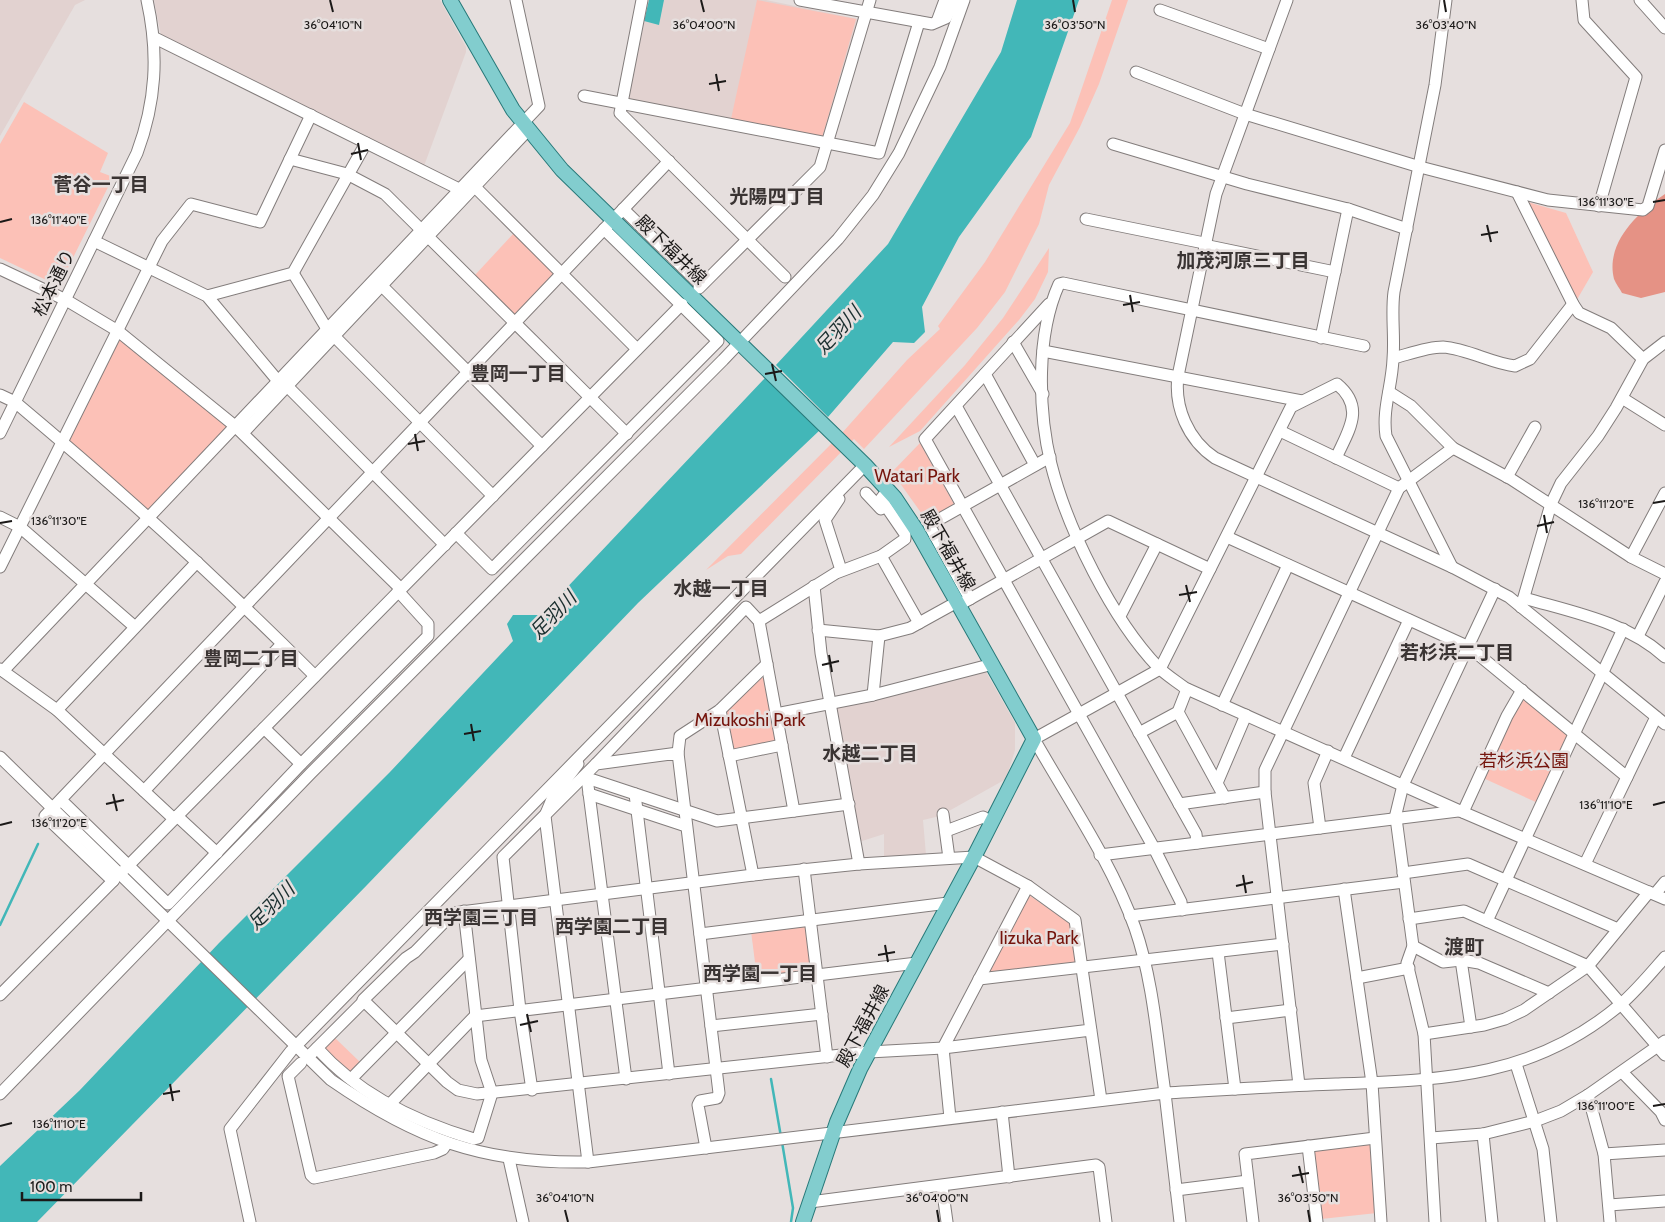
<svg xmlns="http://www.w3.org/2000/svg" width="1665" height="1222" font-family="Cabin,'Noto Sans JP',sans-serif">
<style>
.built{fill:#e2d2d0}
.green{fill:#fcc1b7}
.forest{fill:#e59285}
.water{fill:#42b7b8}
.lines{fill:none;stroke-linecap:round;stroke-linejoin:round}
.stream{stroke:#42b7b8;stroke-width:2.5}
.minor-casing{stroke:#837d7c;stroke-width:13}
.major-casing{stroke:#277979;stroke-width:16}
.minor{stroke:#fff;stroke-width:11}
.major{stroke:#82cdce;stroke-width:14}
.ticks{fill:none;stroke:#1b1918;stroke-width:2}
.labels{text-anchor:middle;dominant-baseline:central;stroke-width:5;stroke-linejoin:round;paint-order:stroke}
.street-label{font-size:18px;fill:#1b1918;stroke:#e6dfde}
.park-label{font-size:18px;fill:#75140c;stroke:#e6dfde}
.neighbourhood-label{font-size:19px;font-weight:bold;fill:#3a3433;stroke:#e6dfde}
.water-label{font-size:19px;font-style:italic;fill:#1a2f2f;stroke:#e6dfde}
.quarter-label{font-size:20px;font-weight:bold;fill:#3a3433;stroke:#e6dfde}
.ticks-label{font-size:12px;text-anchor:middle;fill:#1b1918;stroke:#e6dfde;stroke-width:5;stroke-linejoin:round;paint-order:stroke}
</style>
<rect width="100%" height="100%" fill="#e6dfde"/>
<g class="built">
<polygon points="0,0 85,0 75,5 0,136"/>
<polygon points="154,0 440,0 466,47 466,52 424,166 161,35"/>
<polygon points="649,0 766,0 858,19 824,139 628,100"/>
<polygon points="982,671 986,672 1015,723 1015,750 1006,779 940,816 923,820 926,855 884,859 884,834 859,842 834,709 837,706"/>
</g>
<g class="green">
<polygon points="757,0 856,19 822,138 731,119"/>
<polygon points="1112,0 1128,0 1099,84 1080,127 1049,185 1039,224 1005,292 977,328 864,449 854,439 741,554 728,556 706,570 842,433 907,360 940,329 938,326 985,262 1070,123"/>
<polygon points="24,102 108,153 100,172 113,177 59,286 0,258 0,144"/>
<polygon points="1524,201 1566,213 1593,272 1575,303"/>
<polygon points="517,233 554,274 515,316 475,279 475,275 513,234"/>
<polygon points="1049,248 1048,272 1035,299 1019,320 920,431 889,447 965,365 1003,318"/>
<polygon points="118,331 233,429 151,515 62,442"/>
<polygon points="920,443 955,506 927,521 892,472"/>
<polygon points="761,677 766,680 778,743 733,752 725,712"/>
<polygon points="1521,697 1571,733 1538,803 1483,778"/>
<polygon points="1029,895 1072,925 1078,963 988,974"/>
<polygon points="807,926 813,971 757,978 751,931"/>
<polygon points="334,1037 362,1064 352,1074 322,1049"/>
<polygon points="1372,1142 1377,1213 1321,1219 1313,1148"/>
</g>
<path class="forest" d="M1665,194V292L1641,298L1622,293C1620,289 1616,284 1614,279C1605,243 1638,212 1665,194Z"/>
<g class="water">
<polygon points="649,0 664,0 659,25 644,21"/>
<polygon points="1017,0 1079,0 1031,137 959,237 922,307 925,332 914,343 893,342 828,417 776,365 888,244 1001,52"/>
<polygon points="765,378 821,429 638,603 367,885 37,1222 0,1222 0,1166 80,1090 219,943 390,772 513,641 507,624 513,615 541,615"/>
</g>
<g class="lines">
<g class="stream">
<polyline points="0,925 38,844"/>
<polyline points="771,1079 781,1137"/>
<polyline points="782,1142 793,1208 791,1222"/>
</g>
<g class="minor-casing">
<g id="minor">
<polyline points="642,0 620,113 785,277"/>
<polyline points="800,0 932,24 946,18 955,0"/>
<path d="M1287,0L1216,194L1178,376C1174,407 1188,440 1215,458L1452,567L1509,597L1665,724"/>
<path d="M1446,0L1435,85L1394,292C1391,314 1395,336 1393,359C1392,386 1382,409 1386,436L1452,567"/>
<polyline points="1582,0 1584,20 1636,77 1599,206"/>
<polyline points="1640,0 1665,28"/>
<polyline points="1160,10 1269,49"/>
<polyline points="938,19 945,0"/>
<polyline points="155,38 459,189"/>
<polyline points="1136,72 1245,114 1420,167 1548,200 1643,210 1648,206 1665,150"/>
<polyline points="584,96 879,153 919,22"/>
<polyline points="1113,144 1247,184 1348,209 1407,229"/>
<polyline points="290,159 347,174 385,194 627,434"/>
<polyline points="475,187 637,349"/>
<polyline points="1517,192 1573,304 1579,313 1611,328 1643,359"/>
<polyline points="623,209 701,285"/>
<polyline points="1086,219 1204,243"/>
<polyline points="94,241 207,296 278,381"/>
<polyline points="1204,245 1335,272"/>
<polyline points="0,269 66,300 118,331 235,426 401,589"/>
<polyline points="293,273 327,329 493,496"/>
<polyline points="382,286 542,446"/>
<polyline points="699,288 820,167 870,0"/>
<polyline points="207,296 293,273 366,143"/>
<polyline points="1049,304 925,439 1154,848 1181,902 1182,910"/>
<polyline points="1321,338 1348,209"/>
<polyline points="1013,342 1043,394"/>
<path d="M1364,346L1063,283L1059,284C1036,335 1038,410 1051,464C1067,528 1112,619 1158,667C1166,675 1176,681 1185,688L1460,811L1665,899"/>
<polyline points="1043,351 1302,401"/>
<path d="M1394,358C1409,354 1427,347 1443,347C1468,349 1491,363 1515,366L1530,359L1573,304"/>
<polyline points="985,374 1035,465"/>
<polyline points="287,386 445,545"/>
<polyline points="1389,392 1411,406 1453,448 1511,479 1631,557 1665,574"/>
<path d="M0,395L15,402C119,489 219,580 315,676"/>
<polyline points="1622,398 1665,425"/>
<polyline points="956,406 1196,834 1197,843"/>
<polyline points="1280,431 1399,488"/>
<path d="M0,433L137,153C156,102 159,54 147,0"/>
<polyline points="243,433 528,130"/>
<path d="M1336,458C1348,431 1366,408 1337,384L1291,407L1160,669L1034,739C1068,799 1112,863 1135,928C1153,980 1157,1038 1165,1093C1222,1090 1279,1086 1336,1084C1443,1080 1534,1078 1621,1004C1637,990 1651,973 1665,957"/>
<polyline points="1507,477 1535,427"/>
<polyline points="866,493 881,509"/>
<polyline points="839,499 825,520 841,570"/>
<polyline points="0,517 20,527 135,627"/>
<polyline points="456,533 492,569 718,341 604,229"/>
<polyline points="1227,537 1469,647 1627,777"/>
<polyline points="881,556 919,623"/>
<polyline points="1631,557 1665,493"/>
<polyline points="0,567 162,241 191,204 260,222 311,115"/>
<polyline points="814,586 821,653 859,864"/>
<path d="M1524,598C1572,612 1627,622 1665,657"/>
<polyline points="970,599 929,525 1050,457"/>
<polyline points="959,605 1108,521 1210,569"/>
<polyline points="1521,607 1551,504 1561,483 1598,436 1616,408 1643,359 1665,342"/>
<polyline points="1120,616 1157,544"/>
<polyline points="759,621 836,573 881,556 905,539 905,534 881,499 888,490"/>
<polyline points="818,630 879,636 910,628 957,602"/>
<polyline points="1638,636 1665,582"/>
<polyline points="0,669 57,710 174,819"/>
<polyline points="3,671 539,106 516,0"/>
<polyline points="873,695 879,636"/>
<polyline points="1222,705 1288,565"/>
<polyline points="57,710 197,562"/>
<polyline points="720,710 753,875"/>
<polyline points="1178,712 1225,798"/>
<polyline points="776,714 873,695 993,664"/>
<polyline points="264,728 301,764"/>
<polyline points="1139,733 1178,712 1187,689"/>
<polyline points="678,753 680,736 720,710 767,664"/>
<polyline points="729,756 782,745"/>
<path d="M0,757L331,1080C416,1139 483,1164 588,1162L1165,1093L1180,1222"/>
<polyline points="1344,758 1409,620"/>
<polyline points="578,764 553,797 545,816 588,1162"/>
<polyline points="596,764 746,607 759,621 794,811"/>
<polyline points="584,777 717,821 849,804"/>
<polyline points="587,778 626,1079"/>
<polyline points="1217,783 1246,715"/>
<polyline points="144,791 282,644"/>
<polyline points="589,794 686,826"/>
<polyline points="635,794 669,1074"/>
<polyline points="61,800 168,904 301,764 428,636 428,624 398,591"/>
<polyline points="1179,804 1265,792"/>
<polyline points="1463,812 1507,716 1522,690"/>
<polyline points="943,814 949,858"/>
<polyline points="177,816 217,853"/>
<polyline points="1395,818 1403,785 1495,589"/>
<polyline points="1396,818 1413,946 1407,963 1424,1034 1435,1222"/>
<polyline points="1320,828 1314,783 1328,751"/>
<polyline points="946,831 983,817 991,822"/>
<polyline points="1100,855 1458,811"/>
<polyline points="1585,864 1656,717"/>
<polyline points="125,869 682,304"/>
<polyline points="804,869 827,1057"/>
<polyline points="1403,873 1468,864 1618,929"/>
<polyline points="113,881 45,816 669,161"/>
<polyline points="1344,889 1372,1083 1381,1222"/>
<polyline points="1655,894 1665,882"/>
<polyline points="1130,916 1404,882"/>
<polyline points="1409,919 1464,911 1588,966 1665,1055"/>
<polyline points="1487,921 1623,629"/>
<polyline points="700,934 948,903"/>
<polyline points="1413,946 1443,962 1461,960 1479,963 1549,993"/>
<polyline points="1218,952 1235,1089"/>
<polyline points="1461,960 1471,1027"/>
<polyline points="1357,978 1409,968"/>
<polyline points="979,979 1283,944"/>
<polyline points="0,995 114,880"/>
<polyline points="1226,1018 1291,1010"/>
<polyline points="711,1026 822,1014"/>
<path d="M1091,1030L943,1048L869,1052L477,1094L458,1090L447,1082L363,1000L406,958L415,952L453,913L753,875L859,864L974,857L1028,886L1075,920C1084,980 1092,1040 1101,1100"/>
<polyline points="1424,1034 1484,1025 1505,1019 1524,1010 1588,966 1649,892"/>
<path d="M317,1048C358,1094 416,1122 474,1139L478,1138L492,1093L481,1060L464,911"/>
<polyline points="312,1053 364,1001"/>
<polyline points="301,1063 288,1076 311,1175 314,1178 434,1153 443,1149 447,1143"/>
<polyline points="1516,1064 1543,1149 1551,1222"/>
<polyline points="1622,1072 1661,1112 1665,1120"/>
<polyline points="351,1079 469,959"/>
<polyline points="1299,1085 1265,792 1265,770 1399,488 1453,448"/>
<polyline points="532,1090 520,1010 503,857 596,764 678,753 719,1093 717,1098 700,1101 698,1105 706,1148"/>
<polyline points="0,1094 311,773 723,360 838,239 873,195 899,153 940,67 964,0"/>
<polyline points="1588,1095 1604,1154 1610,1222"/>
<polyline points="390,1104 475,1016 917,963"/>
<polyline points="1002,1112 1009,1177"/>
<polyline points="950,1118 943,1048 1028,886"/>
<polyline points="1483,1134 1492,1222"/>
<polyline points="1431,1138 1483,1134 1535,1121 1561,1111 1588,1095 1665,1041"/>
<polyline points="1308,1146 1317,1222"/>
<polyline points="1604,1154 1665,1150"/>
<polyline points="509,1159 523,1222"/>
<polyline points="942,1186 947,1222"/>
<polyline points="1176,1190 1248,1181"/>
<polyline points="810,1202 1096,1165 1099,1167 1106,1222"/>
<polyline points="1609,1205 1665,1201"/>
<polyline points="250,1222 230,1129 291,1051 865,465"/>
<polyline points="1253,1222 1245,1154 1375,1138"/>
</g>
</g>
<g class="major-casing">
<polyline id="major" points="450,0 513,110 562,170 865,465 895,498 917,531 1034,739 974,857 860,1069 837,1122 803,1222"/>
</g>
<use href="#minor" class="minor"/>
<use href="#major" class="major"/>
</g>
<path class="ticks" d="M330,0L333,12M701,0L704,12M1073,0L1075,12M1444,0L1446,12M716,74L719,91M709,84L726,81M358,143L361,160M351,154L368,150M1653,202L1665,200M0,222L12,219M1487,225L1491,242M1481,235L1498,232M1130,295L1133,312M1123,305L1140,302M772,364L776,381M765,374L782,371M415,434L418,451M408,444L425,441M1653,503L1665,501M1544,515L1547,533M0,523L12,521M1537,526L1554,522M1186,585L1190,602M1179,595L1197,592M829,655L832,672M822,665L839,661M471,724L474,741M464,734L481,731M113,794L117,811M106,804L124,800M1653,805L1665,802M0,825L12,822M1243,875L1246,893M1236,886L1253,882M885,945L888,962M878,955L895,952M527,1014L531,1032M520,1025L538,1021M170,1084L173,1101M163,1094L180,1091M1653,1106L1665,1104M0,1126L12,1123M1299,1166L1303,1183M1292,1176L1309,1173M565,1210L568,1222M937,1210L939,1222M1308,1210L1310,1222"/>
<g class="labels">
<g class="street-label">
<text transform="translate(671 250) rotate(44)">殿下福井線</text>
<text transform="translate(54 283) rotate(-64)">松本通り</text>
<text transform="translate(948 550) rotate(60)">殿下福井線</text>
<text transform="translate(863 1026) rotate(-62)">殿下福井線</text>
</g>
<g class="park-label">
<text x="917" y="476">Watari Park</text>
<text x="750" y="720">Mizukoshi Park</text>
<text x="1524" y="761">若杉浜公園</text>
<text x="1039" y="938">Iizuka Park</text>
</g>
<g class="neighbourhood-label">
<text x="101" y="184">菅谷一丁目</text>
<text x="777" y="196">光陽四丁目</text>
<text x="1243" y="260">加茂河原三丁目</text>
<text x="518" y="373">豊岡一丁目</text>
<text x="721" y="588">水越一丁目</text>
<text x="1457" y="652">若杉浜二丁目</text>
<text x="251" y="658">豊岡二丁目</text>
<text x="870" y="753">水越二丁目</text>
<text x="481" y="917">西学園三丁目</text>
<text x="612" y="926">西学園二丁目</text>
<text x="760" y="973">西学園一丁目</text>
</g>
<g class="water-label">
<text transform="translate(838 330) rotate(-47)">足羽川</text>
<text transform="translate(553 615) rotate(-46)">足羽川</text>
<text transform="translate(271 906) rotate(-45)">足羽川</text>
</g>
<g class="quarter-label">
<text x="1464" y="947">渡町</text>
</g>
</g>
<g class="ticks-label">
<text x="1446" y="29">36°03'40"N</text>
<text x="333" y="29">36°04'10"N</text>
<text x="704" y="29">36°04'00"N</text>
<text x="1075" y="29">36°03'50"N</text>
<text x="1606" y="206">136°11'30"E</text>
<text x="59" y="224">136°11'40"E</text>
<text x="1606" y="508">136°11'20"E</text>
<text x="59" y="525">136°11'30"E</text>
<text x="1606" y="809">136°11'10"E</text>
<text x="59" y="827">136°11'20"E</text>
<text x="1606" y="1110">136°11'00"E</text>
<text x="59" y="1128">136°11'10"E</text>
<text x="565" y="1202">36°04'10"N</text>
<text x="937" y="1202">36°04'00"N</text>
<text x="1308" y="1202">36°03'50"N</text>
</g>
<path d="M22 1192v8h119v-8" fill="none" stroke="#1b1918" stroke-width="2.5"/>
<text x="30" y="1192" font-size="15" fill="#1b1918" stroke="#e6dfde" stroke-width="4" paint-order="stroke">100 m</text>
</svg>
